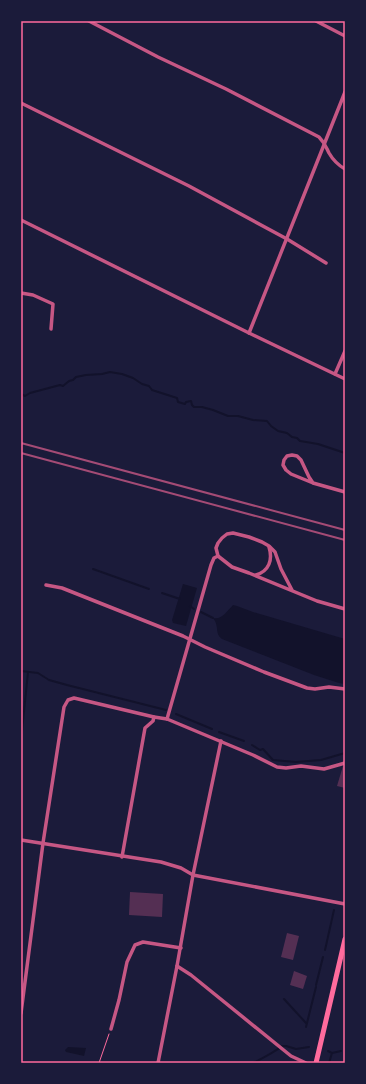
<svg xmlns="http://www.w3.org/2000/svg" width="366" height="1084" font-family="Lato,sans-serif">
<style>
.water{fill:#12122b}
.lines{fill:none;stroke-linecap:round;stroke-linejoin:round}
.stream{stroke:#12122b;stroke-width:2}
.building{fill:#542f53}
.path{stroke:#ff6b9d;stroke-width:1}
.minor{stroke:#c65784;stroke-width:3.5}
.secondary{stroke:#ff6b9d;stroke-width:5}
.rail{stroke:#a44b75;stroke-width:2}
.neatline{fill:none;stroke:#ff6b9d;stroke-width:1.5}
</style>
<rect width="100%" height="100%" fill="#1b1b3a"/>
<g class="water">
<polygon points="183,584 197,588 186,626 173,623 172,620"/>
<path d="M233,605L237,606L253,612L345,639V684L339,683L314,675L222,639C214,633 220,627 213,618C222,620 227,611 233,605Z"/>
<polygon points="68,1047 86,1048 84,1056 66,1052 65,1050"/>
</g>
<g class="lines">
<g class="stream">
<polyline points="21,394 25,396 30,393 60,385 63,386 69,381 73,380 76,377 86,375 102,374 110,372 122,374 133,378 142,384 149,386 152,390 177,398 178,402 185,404 186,402 191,401 192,405 194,407 202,407 213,410 228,416 238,416 253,420 267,421 271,426 278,431 287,433 292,437 297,438 300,441 318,444 345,453"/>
<polyline points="93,569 149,589"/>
<polyline points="162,593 180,599"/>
<polyline points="190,606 194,609"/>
<polyline points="201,612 213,618"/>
<polyline points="21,671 38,673 49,680 67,685 166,710"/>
<polyline points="176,714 212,729"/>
<polyline points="219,732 244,741"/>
<polyline points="21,741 28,672"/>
<polyline points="252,745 260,750 263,749 273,760 296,762 321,760 345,753"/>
<polyline points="325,950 334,910"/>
<polyline points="316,985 323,957"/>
<polyline points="284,999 306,1023"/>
<polyline points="306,1027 316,987"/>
<polyline points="328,1051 332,1053 341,1051"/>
<path d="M253,1063C261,1059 276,1051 282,1046H286L296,1049L309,1047"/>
<polyline points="329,1063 332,1053"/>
</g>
</g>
<g class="building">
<polygon points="343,766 345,767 345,788 337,786"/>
<polygon points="130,892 163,894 162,917 129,915"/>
<polygon points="287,933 299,936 293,960 281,957"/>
<polygon points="294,971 307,976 303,989 290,985"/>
</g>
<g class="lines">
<polyline class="path" points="99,1063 109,1034"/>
<g class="minor">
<path d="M89,21L158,57L226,89L319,137C325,143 326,147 329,153C333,160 338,165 345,169"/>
<polyline points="316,21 345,36"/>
<polyline points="21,103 189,186 287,239 326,263"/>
<polyline points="21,220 249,333 345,379"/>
<polyline points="21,293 33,295 53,304 51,329"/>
<polyline points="249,333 345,92"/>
<polyline points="335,374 345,351"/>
<polyline points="313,483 309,477 301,460 297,456 292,455 287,456 284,460 283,465 286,470 291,474 313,483 345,492"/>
<path d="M256,575C269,571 273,560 269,547"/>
<polyline points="46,585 62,588 183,636 205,647 264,672 307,688 315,689 329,687 345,689"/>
<polyline points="292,590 281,569 275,552 269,546 262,542 249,537 233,533 227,534 222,538 218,543 216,548 218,556 232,567 249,573 317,601 345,609"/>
<polyline points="167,719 211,565 214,558 218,556"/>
<polyline points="21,840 161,862 181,868 193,875 345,904"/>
<polyline points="122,857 145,728 153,721 154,717"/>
<polyline points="177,966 191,975 291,1056 306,1063"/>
<polyline points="21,1013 43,843 64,707 68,700 74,698 154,717 167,719 253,755 277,767 286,768 301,766 324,769 345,763"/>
<polyline points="111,1029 119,1000 127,962 135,945 143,942 181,948"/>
<polyline points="158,1063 177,966 193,875 221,741"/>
</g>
<polyline class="secondary" points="316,1063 345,939"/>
<g class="rail">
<polyline points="21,443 345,530"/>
<polyline points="21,453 345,540"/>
</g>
</g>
<rect width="366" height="1084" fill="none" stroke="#1b1b3a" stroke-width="44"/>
<rect x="22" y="22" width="322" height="1040" class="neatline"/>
</svg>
